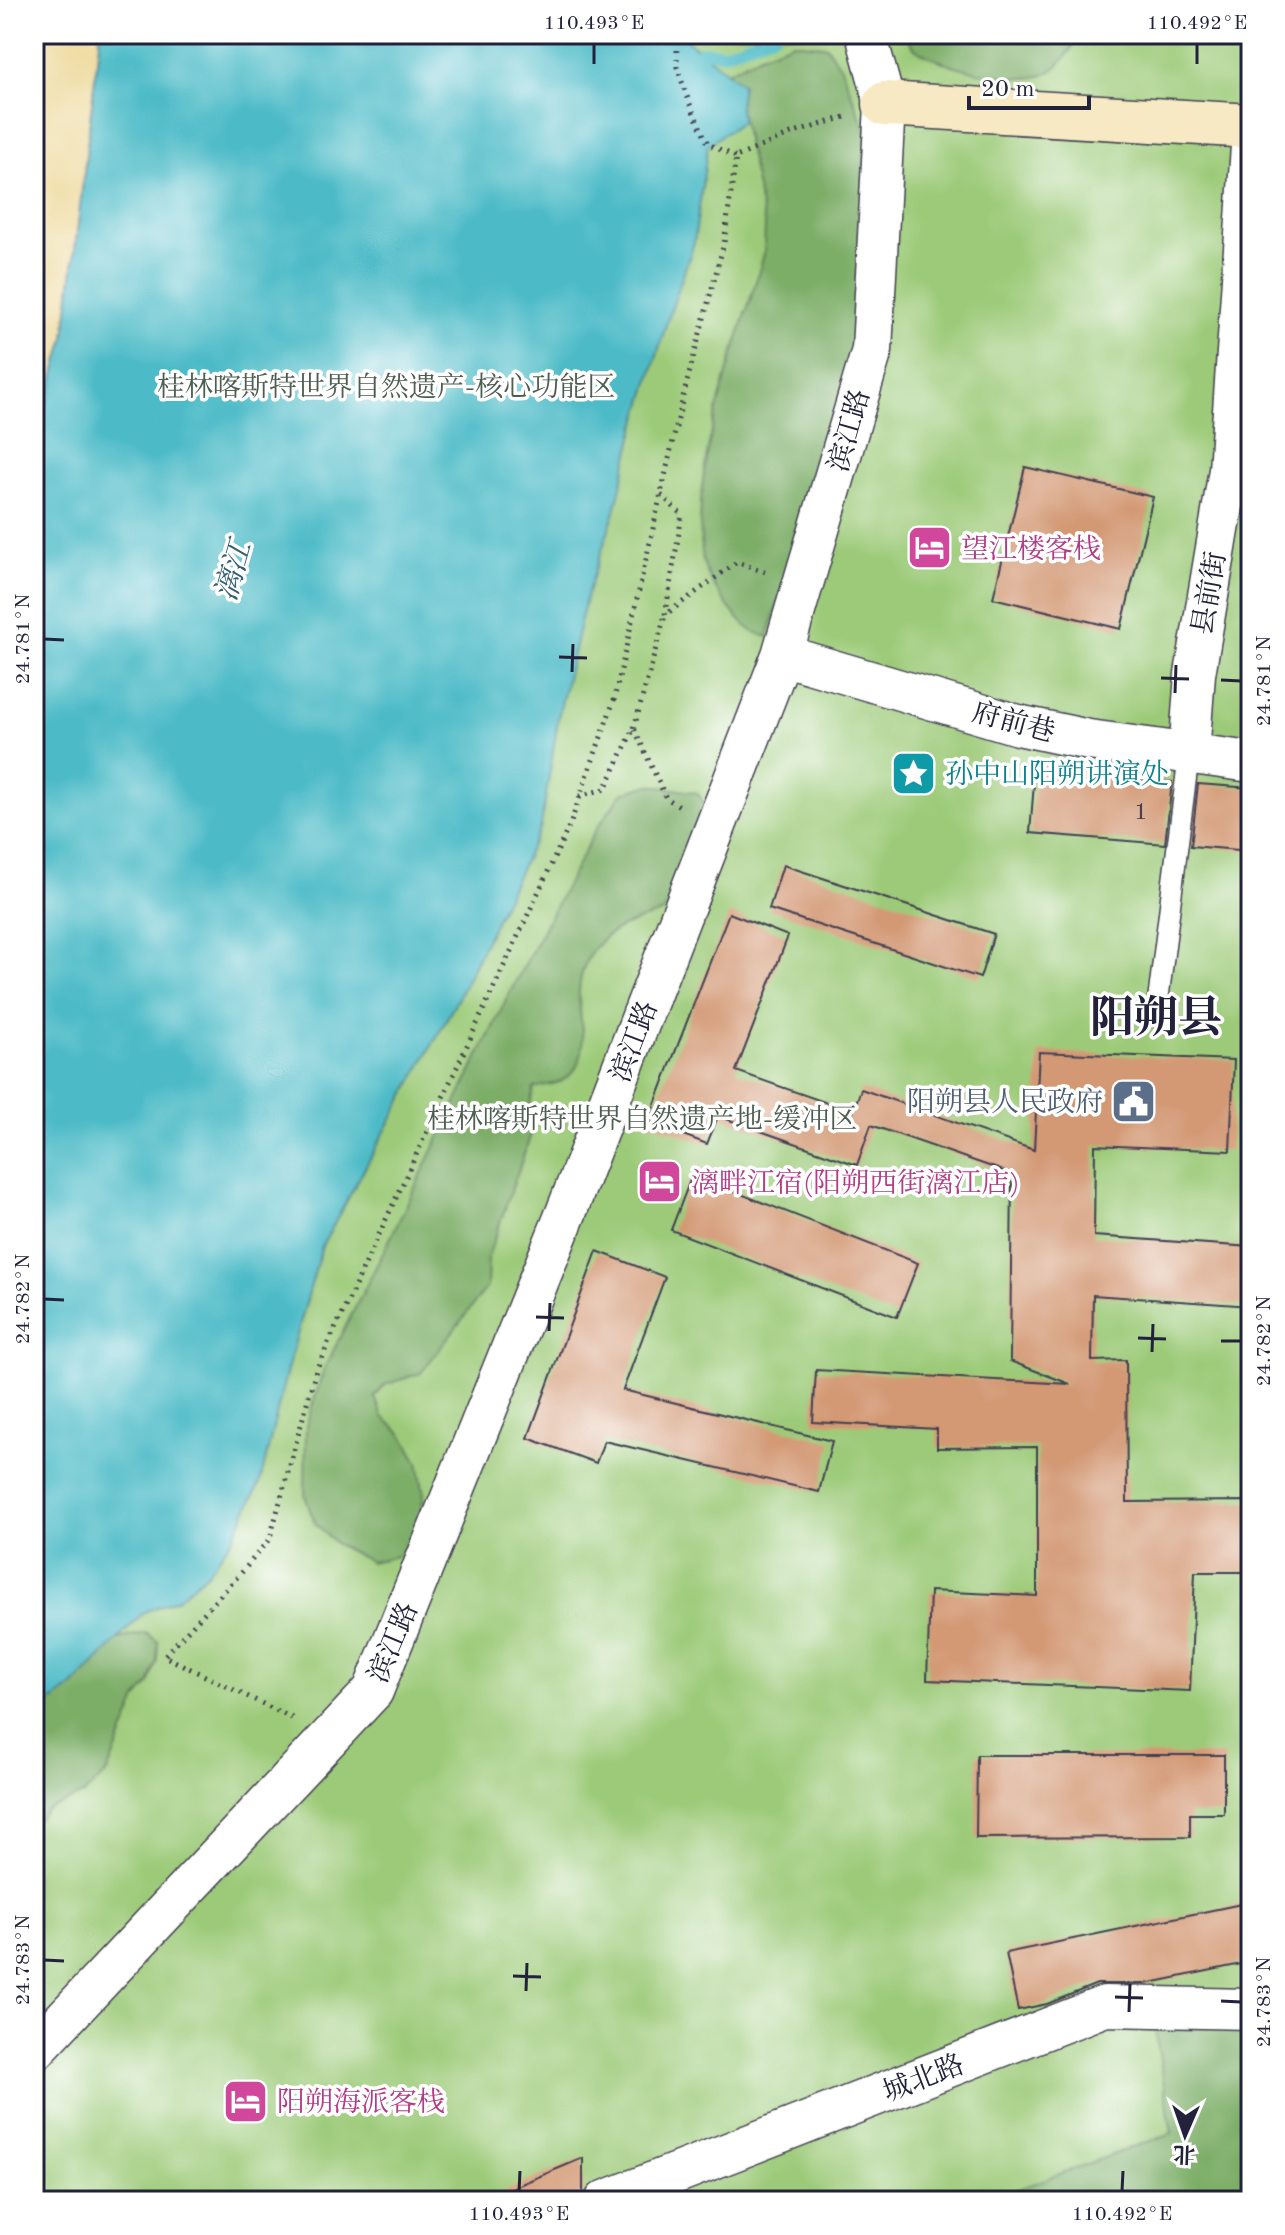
<svg xmlns="http://www.w3.org/2000/svg" width="1285" height="2235" viewBox="0 0 1285 2235" font-family="'Old Standard TT','Noto Serif SC',serif">
  <rect width="100%" height="100%" fill="#fff"/>
  <filter id="ink" filterUnits="userSpaceOnUse"><feTurbulence type="fractalNoise" baseFrequency=".0125" numOctaves="2"/><feDisplacementMap in="SourceGraphic" scale="16" xChannelSelector="R" yChannelSelector="G"/><feConvolveMatrix kernelMatrix="1 2 1 2 8 2 1 2 1" color-interpolation-filters="sRGB"/></filter>
  <filter id="wash" filterUnits="userSpaceOnUse"><feTurbulence type="fractalNoise" baseFrequency=".006" numOctaves="4" result="noise"/><feDisplacementMap in="SourceGraphic" scale="32" xChannelSelector="R" yChannelSelector="G"/><feGaussianBlur stdDeviation="1.8" result="paint"/><feColorMatrix in="noise" values="0 0 0 0 0 0 0 0 0 0 0 0 0 0 0 0 0 1.4 0 .05"/><feComposite in="paint" operator="in"/></filter>
  <g filter="url(#wash)">
    <rect width="100%" height="100%" fill="#f4e5cc"/>
    <path fill="#9cca78" stroke="#5f765a" stroke-width="2" d="M34 34H1251V2201H34Z"/>
    <path fill="#7dae68" stroke="#506852" stroke-width="2" d="M905 34H1079C1071 50 1061 69 1043 75 1014 85 941 66 916 49 911 46 908 39 905 34Z
      M793 42 826 46 841 67 866 132 856 348 768 637C763 635 756 633 751 630 735 619 706 579 703 560 688 462 738 347 764 254L765 226 739 105 742 84 727 72 760 55Z
      M650 785 697 793 706 806 664 912C644 919 616 926 601 941 587 954 580 972 579 992 578 1022 596 1065 559 1082 551 1085 542 1086 534 1088L529 1110 531 1134 488 1257 487 1287 421 1373 385 1385 375 1397 382 1416 402 1434 418 1462 424 1494 417 1539 397 1556 370 1562 336 1544 314 1522 305 1495 306 1426 324 1369 388 1243 505 1002 595 831 622 793Z
      M146 1633 158 1642 157 1661 149 1684 137 1699 107 1773 83 1795 47 1809 34 1823V1714L72 1687 118 1639Z
      M1211 2026 1251 2029V2201H985L1172 2133 1155 2030Z"/>
    <path fill="#eeda9e" stroke="#887e6c" stroke-width="2" d="M34 34H100L65 337 34 451Z"/>
    <path fill="#4ebbc7" stroke="#386e81" stroke-width="2" d="M100 34H679L742 84 739 105 742 121 708 145 694 242 666 325 635 429 615 511 586 598 559 713 541 826 457 1000 322 1246 286 1374 260 1483 235 1534 208 1572 177 1599 144 1612 72 1687 34 1714V451L65 337Z"/>
    <g fill="none" stroke-linecap="round" stroke-linejoin="round">
      <path stroke="#4ebbc7" stroke-width="12" d="M701 51 724 53 775 34"/>
    </g>
    <g id="blocks">
      <path fill="#d39975" d="M1025 467 1153 497 1121 629 993 598Z
        M1035 771 1172 782 1165 844 1030 833Z
        M1198 784 1251 788V851L1191 846Z
        M783 865 994 934 980 978 769 909Z
        M729 913 788 936 736 1071 853 1112 861 1089 1034 1150 1039 1052 1234 1060 1230 1151 1095 1145 1094 1236 1251 1247V1306L1093 1295 1092 1361 1126 1360 1127 1502 1251 1501V1572H1195L1190 1691 927 1680 930 1591 1037 1596V1447L937 1448V1429L813 1422 816 1370 1070 1384 1010 1361 1012 1174 871 1125 857 1165 718 1116 707 1144 648 1122Z
        M692 1175 918 1263 897 1317 671 1230Z
        M597 1251 665 1277 623 1390 832 1441 819 1492 604 1441 596 1463 528 1438Z
        M977 1755H1224V1814H1190V1837L976 1838Z
        M1251 1902V1962L1145 1984H1097L1047 2004 1018 2010 1006 1953Z
        M583 2158V2194L569 2201H481Z"/>
    </g>
  </g>
  <g filter="url(#ink)">
    <use href="#blocks" fill-opacity="0" stroke="#423f51" stroke-width="2"/>
    <g fill="none" stroke-linecap="round" stroke-linejoin="round">
      <defs>
        <path id="lane" d="M1156 1017 1189 754"/>
        <path id="street" d="M782 655 1018 725 1089 740 1251 762
          M1189 754 1195 674 1229 470 1251 146
          M34 2051 373 1691 566 1213 782 655 872 350 885 104 866 34
          M605 2201 1105 2006 1251 2009"/>
        <path id="secondary" d="M885 104 1251 126"/>
      </defs>
      <use href="#lane" stroke="#423f51" stroke-width="23"/>
      <use href="#street" stroke="#423f51" stroke-width="43"/>
      <use href="#secondary" stroke="#423f51" stroke-width="47"/>
      <path stroke="#423f51" stroke-width="5" stroke-dasharray="2 6" stroke-linecap="butt" d="M677 34V67L689 102 708 144 736 157
        M661 495 682 515 665 615 737 562 765 572
        M634 728 665 615
        M579 796 605 789 634 728 666 798 683 808
        M292 1718 164 1656 243 1571 270 1538 316 1370 571 822 614 700 683 397 724 243 736 157 791 134 845 117"/>
      <use href="#lane" stroke="#fff" stroke-width="20"/>
      <use href="#street" stroke="#fff" stroke-width="40"/>
      <use href="#secondary" stroke="#f7e9c3" stroke-width="44"/>
    </g>
  </g>
  <path fill="none" stroke="#22223b" stroke-width="3" d="M594 64V44M1197 64V44M44 639 64 640M559 657 587 658M572 672 573 644M1161 678 1189 679M1221 680 1241 681M1175 693 1176 665M44 1299 64 1300M536 1317 564 1318M549 1331 550 1303M1138 1338 1166 1339M1221 1341H1241M1152 1352 1153 1324M44 1960 64 1961M513 1976 541 1977M526 1991 527 1963M1115 1997 1143 1998M1221 2001 1241 2002M1129 2012 1130 1984M519 2191 520 2171M1122 2191 1123 2171"/>
  <defs>
    <symbol id="hotel-square" viewBox="-11 -11 22 22"><rect x="-9" y="-9" width="18" height="18" rx="4" fill="#d1479c" stroke="#fff"/><path d="M-6-4.5h1.5V1H6V5H4.5V3h-9V5H-6ZM-4 0a1.8 1.8 0 1 1 3.6 0ZM.5 0V-2.5h3Q6-2.5 6 0Z" fill="#fff"/></symbol>
    <symbol id="sight-square" viewBox="-11 -11 22 22"><rect x="-9" y="-9" width="18" height="18" rx="4" fill="#0f9aa8" stroke="#fff"/><path d="M0-6L1.8-2.2L6-1.7L2.9 1.2L3.7 5.4L0 3.3L-3.7 5.4L-2.9 1.2L-6-1.7L-1.8-2.2Z" fill="#fff"/></symbol>
    <symbol id="civic-square" viewBox="-11 -11 22 22"><rect x="-9" y="-9" width="18" height="18" rx="4" fill="#5c6f8a" stroke="#fff"/><path d="M-.6-6.5H3V-4.5H.6V-3L4-1V1h2V6H-6V1h2V-1L-.6-3ZM-1.2 2.5V6h2.4V2.5Z" fill="#fff"/></symbol>
  </defs>
  <g fill-rule="evenodd">
    <use href="#hotel-square" x="904" y="522" width="51" height="51"/>
    <use href="#sight-square" x="888" y="748" width="51" height="51"/>
    <use href="#civic-square" x="1108" y="1076" width="51" height="51"/>
    <use href="#hotel-square" x="634" y="1156" width="51" height="51"/>
    <use href="#hotel-square" x="220" y="2076" width="51" height="51"/>
  </g>
  <g text-anchor="middle" stroke-width="7" stroke-linejoin="round" paint-order="stroke">
    <g font-size="24" fill="#4e404a">
      <text x="1141" y="819">1</text>
    </g>
    <g font-size="28" fill="#4d5d50" stroke="#fff">
      <text x="386" y="396">桂林喀斯特世界自然遗产-核心功能区</text>
      <text x="642" y="1128">桂林喀斯特世界自然遗产地-缓冲区</text>
    </g>
    <g font-size="28" fill="#22223b" stroke="#fff">
      <text transform="translate(848 430) rotate(-74)" y="10">滨江路</text>
      <text transform="translate(1208 593) rotate(-80)" y="10">县前街</text>
      <text transform="translate(1014 721) rotate(15)" y="10">府前巷</text>
      <text transform="translate(633 1041) rotate(-69)" y="10">滨江路</text>
      <text transform="translate(392 1642) rotate(-67)" y="10">滨江路</text>
      <text transform="translate(923 2077) rotate(-21)" y="10">城北路</text>
    </g>
    <g font-size="28" fill="#b23c85" stroke="#fff" text-anchor="start">
      <text x="961" y="558">望江楼客栈</text>
      <text x="691" y="1192">漓畔江宿(阳朔西街漓江店)</text>
      <text x="277" y="2111">阳朔海派客栈</text>
    </g>
    <g font-size="28" fill="#0d838f" stroke="#fff" text-anchor="start">
      <text x="945" y="783">孙中山阳朔讲演处</text>
    </g>
    <g font-size="28" fill="#4e5e75" stroke="#fff" text-anchor="end">
      <text x="1103" y="1111">阳朔县人民政府</text>
    </g>
    <g font-size="30" font-style="italic" fill="#345f73" stroke="#fff">
      <text transform="translate(233 571) rotate(-74)" y="10">漓江</text>
    </g>
    <g font-size="44" font-weight="bold" fill="#22223b" stroke="#fff">
      <text x="1156" y="1032">阳朔县</text>
    </g>
  </g>
  <rect width="1285" height="2235" fill="none" stroke="#fff" stroke-width="88"/>
  <g transform="translate(1185 2135) rotate(182)" stroke="#ffffff" stroke-width="6" paint-order="stroke">
  <path d="M0-6L14 30L0 20L-14 30Z" fill="#22223b"/>
  <text y="-12" font-size="22" font-weight="bold" text-anchor="middle" fill="#22223b">北</text>
  </g>
  <path d="M969 96v12h120v-12" fill="none" stroke="#22223b" stroke-width="4"/>
  <text x="981" y="96" font-size="24" fill="#22223b" stroke="#ffffff" stroke-width="6" paint-order="stroke">20 m</text>
  <rect x="44" y="44" width="1197" height="2147" fill="none" stroke="#22223b" stroke-width="3"/>
  <g font-size="20" text-anchor="middle" fill="#22223b">
    <text x="594" y="29">110.493°E</text>
    <text x="1197" y="29">110.492°E</text>
    <text transform="translate(22 639) rotate(-90)" y="7">24.781°N</text>
    <text transform="translate(1263 681) rotate(-90)" y="7">24.781°N</text>
    <text transform="translate(22 1299) rotate(-90)" y="7">24.782°N</text>
    <text transform="translate(1263 1341) rotate(-90)" y="7">24.782°N</text>
    <text transform="translate(22 1960) rotate(-90)" y="7">24.783°N</text>
    <text transform="translate(1263 2002) rotate(-90)" y="7">24.783°N</text>
    <text x="519" y="2220">110.493°E</text>
    <text x="1122" y="2220">110.492°E</text>
  </g>
</svg>
